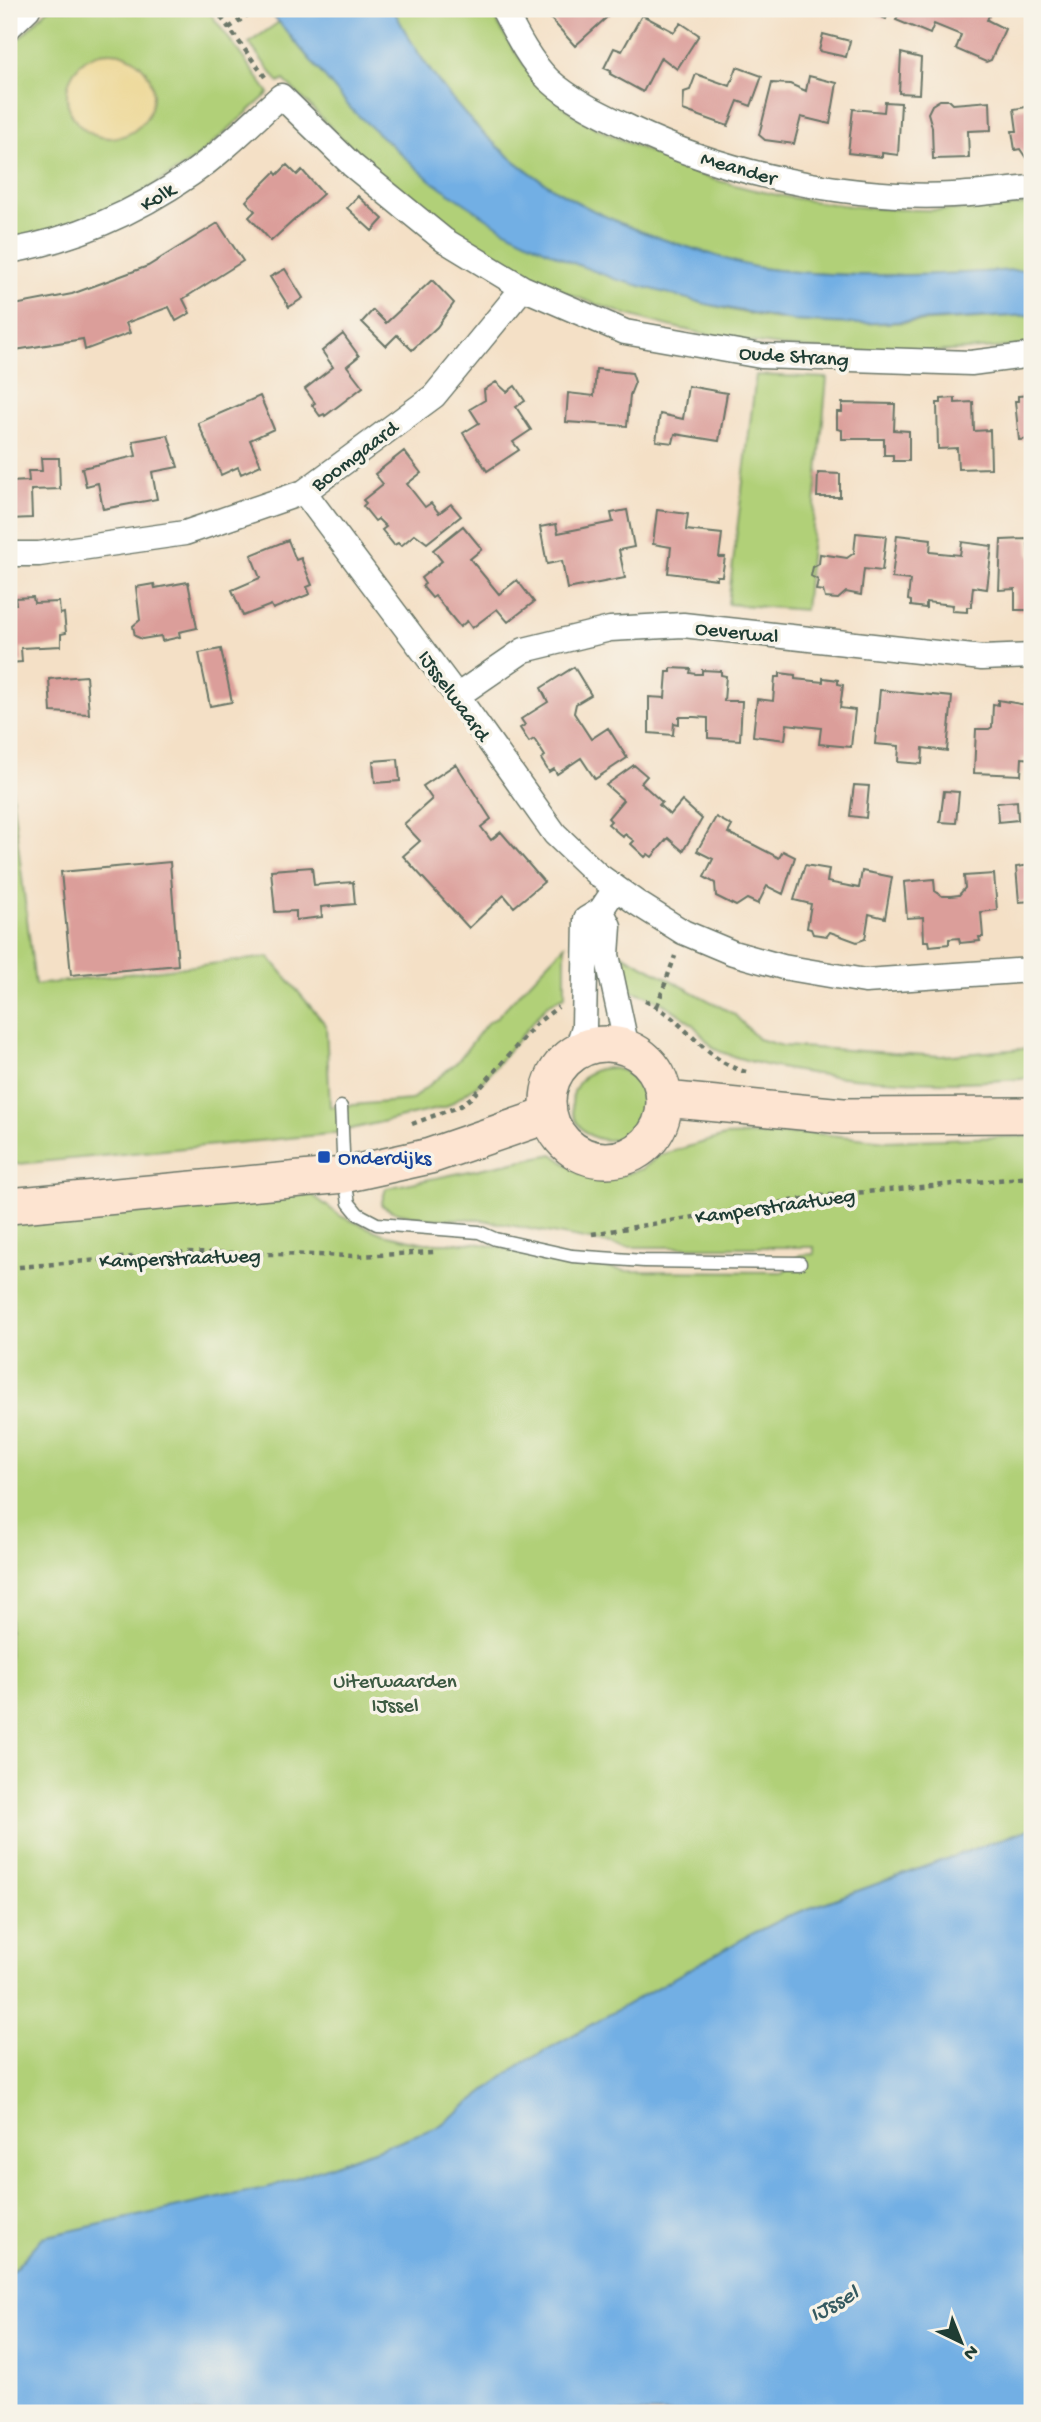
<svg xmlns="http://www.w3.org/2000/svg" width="1041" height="2422" viewBox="0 0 1041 2422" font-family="'Gochi Hand',sans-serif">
  <rect width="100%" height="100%" fill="#f7f3e8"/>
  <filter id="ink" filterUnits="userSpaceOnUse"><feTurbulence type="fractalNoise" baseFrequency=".0143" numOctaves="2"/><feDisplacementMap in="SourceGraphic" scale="14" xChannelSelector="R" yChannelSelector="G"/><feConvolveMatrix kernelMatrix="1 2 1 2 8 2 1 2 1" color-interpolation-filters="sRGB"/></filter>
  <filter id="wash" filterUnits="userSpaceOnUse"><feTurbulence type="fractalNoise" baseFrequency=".00686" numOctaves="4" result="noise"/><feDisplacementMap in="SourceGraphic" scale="28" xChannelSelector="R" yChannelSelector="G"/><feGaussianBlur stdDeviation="1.57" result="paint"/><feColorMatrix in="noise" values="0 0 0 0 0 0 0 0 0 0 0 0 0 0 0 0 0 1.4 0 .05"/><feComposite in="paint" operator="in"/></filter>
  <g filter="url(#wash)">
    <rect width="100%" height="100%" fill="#f4e0c6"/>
    <path fill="#b1d078" stroke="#688656" stroke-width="2" d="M48 9H207L269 93 194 160 112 211 9 241V49Z
      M393 9H490C509 46 531 79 563 106 585 125 616 137 642 149 666 159 691 173 716 180 820 210 925 217 1032 204V269C943 275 850 280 761 268 739 265 716 255 694 249 556 210 459 137 393 9Z
      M279 22C389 163 497 246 670 294 710 305 753 317 794 321 873 328 954 319 1032 315V346C997 347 962 351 927 352 757 357 580 322 439 225 382 185 334 129 284 80L279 83 249 43Z
      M756 375 827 378 805 610 728 604Z
      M9 769 35 985 269 957 326 1025 330 1107 411 1100 457 1062 487 1023 496 1018 565 945V996L548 1004 483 1081 446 1107 330 1134 9 1165Z
      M618 952 734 1014 758 1039 783 1046 941 1056 1032 1048V1078C944 1086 804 1083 721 1052 709 1048 701 1031 691 1023 675 1010 646 990 625 991Z
      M572 1104a36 36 0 1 1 72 0a36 36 0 1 1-72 0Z
      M811 1133 886 1141 1032 1136V1828L788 1916 750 1935 518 2066 438 2127 9 2283V1222L311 1194 340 1216 383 1234 425 1243H476L625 1271 783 1272 800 1255 814 1254V1247H627L477 1219H428L392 1211 381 1205 386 1188 553 1154 579 1173 611 1178 642 1169 660 1155 725 1136Z"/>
    <path fill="#eeda9e" stroke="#868c69" stroke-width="2" d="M67 95a43 43 0 1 1 86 0a43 43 0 1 1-86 0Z"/>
    <path fill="#72afe4" stroke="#48768c" stroke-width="2" d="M275 9H393C459 137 556 210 694 249 716 255 739 265 761 268 850 280 943 275 1032 269V315L855 324 793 321 706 304 615 279 568 261 503 229 430 180 352 110 272 14Z
      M1032 1828V2413H9V2275L43 2237 273 2186 438 2127 518 2066 750 1935 788 1916Z"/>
    <g id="blocks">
      <path fill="#db9e9a" d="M542 9H616L575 46Z
        M862 9H890L886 19Z
        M901 9H992L987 20 1005 29 991 60 986 62 956 49 961 35 934 24 930 34 896 20Z
        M642 15 674 32 681 23 699 35 677 69 661 57 643 92 610 74 611 71 604 68 614 48 622 51Z
        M823 34 850 41 846 57 819 51Z
        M901 53 921 58 919 94 899 93Z
        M737 67 762 76 751 106 738 101 728 126 683 110 684 92 690 90 696 74 730 86Z
        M809 76 837 83 830 124 801 117 794 144 765 140 759 135 772 83 790 84 806 91Z
        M940 100H949L953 104 990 101 991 130 968 131 969 158 933 159 932 127 928 113 932 105Z
        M885 102 901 103 898 155 882 153V157L848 153 853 109 884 112Z
        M1032 106V157L1026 158 1020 149 1015 150 1012 131H1017L1014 109Z
        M287 165 297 175 302 170 323 194 271 241 249 217 255 211 246 201 275 172 277 175Z
        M358 196 383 219 372 231 347 208Z
        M218 223 243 261 183 299 190 313 176 321 169 307 126 323 130 333 85 350 83 339 9 351V306L72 294 148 266Z
        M285 269 303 298 289 307 270 277Z
        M432 280 454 303 437 327 412 350 397 335 386 346 362 322 373 310 386 323Z
        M343 334 359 356 347 366 363 387 325 416 324 414 320 416 312 405 315 403 305 389 333 367 322 351Z
        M596 369 632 373 635 382 630 395 627 426 566 422 568 393 594 396Z
        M496 382 507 392 515 386 525 401 516 407 531 430 513 442 519 450 487 471 463 433 479 423 470 409 485 400 484 390Z
        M688 386 727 393 719 441 675 434 673 443 656 441 660 414 683 419Z
        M1031 395 1032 439 1019 440 1015 401H1018V396Z
        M260 396 274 429 250 440 261 465 241 474 238 467 221 475 198 423Z
        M955 398V403L973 402 974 431 990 430 991 468 958 469 957 448 938 449 937 403H941V399Z
        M842 403 895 404 894 430 909 431V461H893V455H884V439H842V430L837 429V412H842Z
        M168 435 178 467 152 472 157 499 103 509 98 483 86 486 82 468 136 456 133 441Z
        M404 451 421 473 407 484 425 507 431 503 439 513 451 504 461 516 427 543 415 534 401 546 398 543 394 545 382 530 386 527 378 519 375 521 363 506 366 503 363 500 383 484 375 474Z
        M41 458H59L60 489 31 490 32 518 9 519V482L29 481 28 471H42Z
        M818 473 840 474V497H817Z
        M627 510 634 547 619 550 625 578 567 589 562 561 547 564 540 527 556 524 558 533 613 522 611 513Z
        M657 510 688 514 686 530 722 534 719 557H725L722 576H717V579L668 573 671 547 653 544Z
        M463 526 482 549 470 559 499 594 517 580 534 602 508 622 497 609 472 628 467 621 460 627 435 596 432 598 422 586 425 584 421 578 442 561 433 550Z
        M856 533 886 536 882 571 864 569 861 595 846 592 838 599 825 598 823 591 816 590 818 580 811 576 813 567 819 564 820 554 847 558 854 553Z
        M897 535 931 539 930 552 960 555 962 542 992 546 987 589 973 587 971 607H967V612L952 611 953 605 926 602V608L911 606V601L908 600 910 580 892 578Z
        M1028 539 1029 554 1032 557V610H1015V589L999 590 1001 540Z
        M288 540 296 560 301 558 312 585 307 587 310 594 273 609 271 605 243 616 232 590 260 578 251 555Z
        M188 582 197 628 179 632 180 637 162 641 161 636 142 639 135 636 133 626 140 620 136 587 154 584 155 588Z
        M33 597 34 603 59 602 60 614 64 613 66 633 61 634V646L21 648 22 662 9 663V604H16L15 598Z
        M221 649 232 702 210 706 199 653Z
        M574 667 591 695 576 704 574 713 591 739 608 728 627 758 595 779 581 758 557 774 554 769 549 772 541 759 545 756 534 739 529 742 520 728 525 725 521 719 548 702 541 688Z
        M671 668 691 669 690 673 696 674H702V670L721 671V675L726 676 724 701H742L740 740 708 738V718L694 717H679V724L674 723 673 735 649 733V697L665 698 667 672H671Z
        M780 673 795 675V679L823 682V678L838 680V684L843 685 840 708 855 710 851 747 819 744 821 728 787 724 785 740 753 736 757 699 773 701 775 677H780Z
        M86 676 89 714 51 712 49 679Z
        M880 690 952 697 947 751 923 748 922 764 898 762 899 746 875 744Z
        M998 700 1032 706V759L1022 758 1021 775 974 773 976 729H989L992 727 993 704 998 705Z
        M398 759 400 781 375 783 373 761Z
        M456 764 491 819 481 827 491 840 501 832 544 882 514 907 504 895 469 928 403 856 420 841 404 824 432 799 423 786Z
        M634 765 647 776 641 783 662 802 659 805 670 815 682 801 702 819 683 851 668 838 652 857 648 854 645 857 631 844 634 841 625 834 623 837 608 824 611 821 608 818 623 800 606 785Z
        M854 785 869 786 866 818 850 816Z
        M944 791 959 792 956 823 940 822Z
        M1017 801 1018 820 998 822 997 803Z
        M716 817 732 826 728 833 754 845 779 858 783 851 795 857 783 894 767 886 758 904 747 899 736 906 716 896 715 883 704 877 713 859 697 851Z
        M170 862 178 965 71 975 61 872Z
        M805 865 829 869 827 882 859 888 862 871 892 877 885 918 869 914 865 939 857 942 830 932 827 936 813 934 811 929 807 928 811 904 794 900Z
        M1032 865V901L1019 902 1016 867Z
        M312 867 314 885 353 882 355 904 321 907 322 917 296 920V911L275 912 271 870Z
        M994 874 997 910 981 912 983 937H979L980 941 960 943 959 938 949 939V944L930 946 929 941H924L923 917 907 918 904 882 934 879 935 891 942 896H951L959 895 965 888 964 876Z"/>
    </g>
  </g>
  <g filter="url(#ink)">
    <use href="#blocks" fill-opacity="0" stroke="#6a7667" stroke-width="2"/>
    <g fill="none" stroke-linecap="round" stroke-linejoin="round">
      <defs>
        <path id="service" d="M341 1107 344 1175 349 1203 358 1214 377 1224 479 1232 495 1239 572 1256 644 1261 800 1263"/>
        <path id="minor" d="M503 9C515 32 530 62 549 80 572 101 605 116 632 129 726 174 848 200 953 195 979 194 1006 190 1032 188
          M9 27 28 9
          M9 251C76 239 135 213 191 174 223 152 252 122 281 96L352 165 444 240 523 288 625 332 761 356 971 363 1032 355
          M304 492 457 696 555 834 598 875 637 903 683 932 733 953 783 967 865 981 1032 970
          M9 554H39L185 533 304 492 434 396 523 288
          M457 696 524 650 610 629 683 625 982 658 1032 656
          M601 910 609 926 607 955 627 1048
          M576 1052 584 1027 586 919 601 910 615 889"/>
        <path id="secondary" d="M548 1102a58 58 0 1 1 116 0a58 58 0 1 1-116 0Z
          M665 1099 843 1116 1032 1115
          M9 1206 344 1175 430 1156 549 1115"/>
      </defs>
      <use href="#service" stroke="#6a7667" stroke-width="15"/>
      <use href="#minor" stroke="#6a7667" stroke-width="27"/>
      <use href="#secondary" stroke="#6a7667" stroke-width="38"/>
      <path stroke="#6a7667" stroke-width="4.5" stroke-dasharray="5 5" stroke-linecap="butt" d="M215 9 265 77
        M229 28 256 9
        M645 1001C684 1017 703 1061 746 1072
        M657 1006 675 956
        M412 1124 460 1106 472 1097 537 1023 558 1007
        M592 1234 821 1196 1032 1177
        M9 1268 188 1252 358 1256 434 1252"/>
      <use href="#service" stroke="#fff" stroke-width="12"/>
      <use href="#minor" stroke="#fff" stroke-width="24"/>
      <use href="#secondary" stroke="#fde4d1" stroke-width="35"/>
    </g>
  </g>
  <rect fill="#1a4fb4" stroke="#f7f3e8" stroke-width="2.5" x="317" y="1150" width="14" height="14" rx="3.5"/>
  <g text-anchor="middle" stroke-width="7" stroke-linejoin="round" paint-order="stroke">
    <g font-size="21" fill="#1f3d34" stroke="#f7f3e8">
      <text transform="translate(739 167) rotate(16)" y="7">Meander</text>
      <text transform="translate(157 196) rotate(-32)" y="7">Kolk</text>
      <text transform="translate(794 355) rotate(4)" y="7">Oude Strang</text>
      <text transform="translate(354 455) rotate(-37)" y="7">Boomgaard</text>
      <text transform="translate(737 631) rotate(6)" y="7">Oeverwal</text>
      <text transform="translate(455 695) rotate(54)" y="7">IJsselwaard</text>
      <text transform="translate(775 1205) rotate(-8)" y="7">Kamperstraatweg</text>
      <text transform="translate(180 1257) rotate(-2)" y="7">Kamperstraatweg</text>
    </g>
    <g font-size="21" fill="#164399" stroke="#f7f3e8" text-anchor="start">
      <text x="338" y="1164">Onderdijks</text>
    </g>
    <g font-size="21" fill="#3c5a42" stroke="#f7f3e8">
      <text x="395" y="1687">Uiterwaarden<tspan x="395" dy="24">IJssel</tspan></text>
    </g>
    <g font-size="23" font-style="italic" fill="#345a60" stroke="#f7f3e8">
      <text transform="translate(833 2302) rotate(-29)" y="8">IJssel</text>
    </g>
  </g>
  <rect width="1041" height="2422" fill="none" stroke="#f7f3e8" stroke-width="35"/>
  <g transform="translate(961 2342) rotate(137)" stroke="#f7f3e8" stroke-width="5" paint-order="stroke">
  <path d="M0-5L12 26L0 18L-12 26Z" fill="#1f3d34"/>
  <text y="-10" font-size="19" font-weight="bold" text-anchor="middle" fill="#1f3d34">N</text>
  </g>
</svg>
